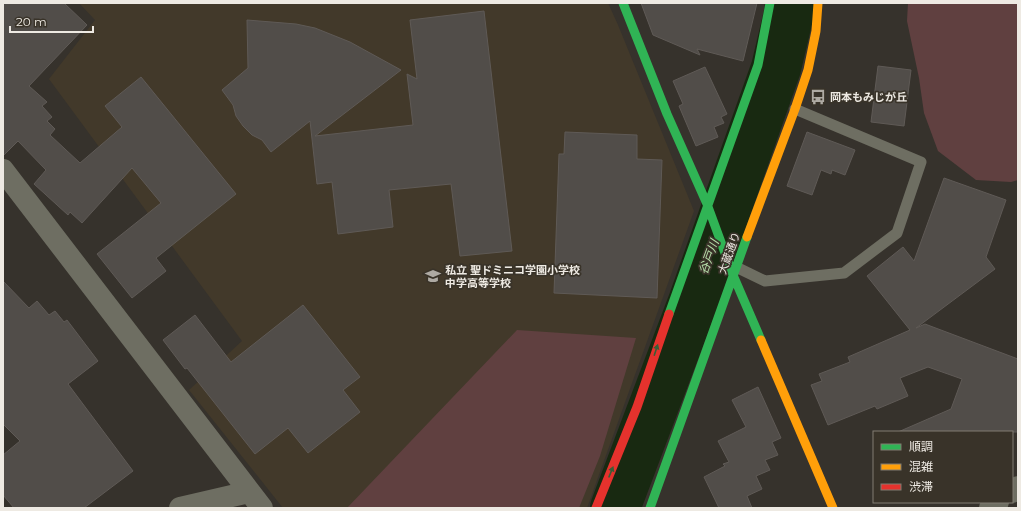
<svg xmlns="http://www.w3.org/2000/svg" width="1021" height="511" viewBox="0 0 1021 511" font-family="Montserrat,'Noto Sans JP',sans-serif">
  <rect width="100%" height="100%" fill="#36322c"/>
  <path fill="#42392a" d="M79 3H608L618 25 694 211 587 508H283L189 390 242 341 49 79 95 20Z"/>
  <path fill="#604040" d="M908 3H1018V180L1011 182 976 180 938 151 924 113 919 78 907 21Z
    M517 330 636 338 600 456 579 508H347Z"/>
  <g fill="none" stroke-linecap="round" stroke-linejoin="round">
    <path stroke="#182911" stroke-width="50" d="M615 508 693 302 776 68 789 13 790 3"/>
  </g>
  <path fill="#514d49" stroke="#5f5a56" d="M3 3H64L87 25 29 86 47 102 42 106 52 117 47 121 55 129 50 135 80 163 122 127 105 106 141 77 236 194 156 258 166 271 132 298 97 254 161 203 132 168 82 223 70 212 68 215 34 184 46 170 18 141 3 156Z
    M641 3H757L743 61 697 49 700 55 653 35Z
    M484 11 512 251 460 256 451 184 389 190 393 227 338 234 332 182 317 184 310 121 271 152 262 140 252 135 243 126 236 116 233 105 222 90 248 68 247 20 296 24 315 28 350 42 401 70 315 136 413 125 407 74 417 79 410 20Z
    M878 66 911 70 904 126 871 122Z
    M705 67 727 114 721 117 724 123 714 127 718 137 696 146 679 106 683 104 673 81Z
    M565 132 637 135V159L662 160 657 298 554 293 559 154H564Z
    M807 132 855 150 845 175 832 170 831 174 821 170 812 195 787 186Z
    M944 178 1006 200 986 257 995 269 916 328 925 324 1018 359V432H898L951 409 962 379 928 367 900 378 908 396 877 409 875 406 828 425 811 385 822 381 819 374 850 362 848 357 910 330 867 276 903 247 914 261Z
    M3 281 29 308 37 301 49 315 55 311 64 322 67 320 98 361 68 384 133 471 84 508H14L3 495V455L20 441 3 424Z
    M303 305 360 377 343 390 360 412 308 453 288 428 255 454 187 368 185 369 163 340 195 315 231 362Z
    M758 387 781 438 772 442 778 455 765 460 770 470 756 476 762 489 747 496 752 508H719L704 477 725 466 723 464 729 462 718 441 746 427 732 400Z"/>
  <g fill="none" stroke-linecap="round" stroke-linejoin="round">
    <path stroke="#6e6e62" stroke-width="11" d="M736 267 765 281 844 273 897 233 921 162 795 109"/>
    <path stroke="#6e6e62" stroke-width="22" d="M3 170 262 508
      M1012 492 1018 487
      M180 508 249 492
      M990 508 998 502"/>
    <path stroke="#30b455" stroke-width="9" d="M623 3 667 114 707 204 733 275 761 340
      M669 314 758 65 770 3
      M650 508 747 237"/>
    <path stroke="#ff9f0a" stroke-width="9" d="M747 237 795 109 808 70 816 31 818 3
      M761 340 833 508"/>
    <path stroke="#e5322d" stroke-width="9" d="M596 508 637 407 669 314"/>
  </g>
  <defs><path id="oneway-solid" d="M-6-.8H1V-3.2L6.5 0L1 3.2V.8H-6Z"/></defs>
  <g fill="#366038">
    <use href="#oneway-solid" transform="translate(656 350) rotate(-72)"/>
    <use href="#oneway-solid" transform="translate(611 472) rotate(-68)"/>
  </g>
  <defs>
    <symbol id="bus-bare" viewBox="-9 -9 18 18"><path d="M-5-6H5V4H4V6H2V4H-2V6H-4V4H-5ZM-3.5-4V0h7V-4ZM-3.5 1.2v1.5H-2V1.2ZM2 1.2v1.5H3.5V1.2Z" fill="#aeaaa3" stroke="#393329" stroke-width="2.5" paint-order="stroke"/></symbol>
    <symbol id="school-bare" viewBox="-9 -9 18 18"><path d="M0-5L7-2L0 1L-7-2ZM-4 1L0 2.5L4 1V4Q0 6-4 4Z" fill="#aeaaa3" stroke="#393329" stroke-width="2.5" paint-order="stroke"/></symbol>
  </defs>
  <g fill-rule="evenodd">
    <use href="#bus-bare" x="807" y="86" width="22" height="22"/>
    <use href="#school-bare" x="422" y="265" width="22" height="22"/>
  </g>
  <g text-anchor="middle" stroke-width="3.5" stroke-linejoin="round" paint-order="stroke">
    <g font-size="11" font-weight="bold" fill="#eeeae3" stroke="#393329" text-anchor="start">
      <text x="830" y="101">岡本もみじが丘</text>
      <text x="445" y="274">私立 聖ドミニコ学園小学校<tspan x="445" dy="13">中学高等学校</tspan></text>
    </g>
    <g font-size="11" fill="#eeeae3" stroke="#393329">
      <text transform="translate(729 253) rotate(-70)" y="4">大蔵通り</text>
    </g>
    <g font-size="12" font-style="italic" fill="#b9e1ac" stroke="#393329">
      <text transform="translate(709 257) rotate(-70)" y="4">谷戸川</text>
    </g>
  </g>
  <rect width="1021" height="511" fill="none" stroke="#eeeae3" stroke-width="8"/>
  <rect x="873" y="431" width="140" height="72" fill="#393329" stroke="#817c73"/>
  <rect x="881" y="444" width="20" height="6" fill="#30b455" stroke="#817c73"/>
  <text x="909" y="451" font-size="12" fill="#eeeae3">順調</text>
  <rect x="881" y="464" width="20" height="6" fill="#ff9f0a" stroke="#817c73"/>
  <text x="909" y="471" font-size="12" fill="#eeeae3">混雑</text>
  <rect x="881" y="484" width="20" height="6" fill="#e5322d" stroke="#817c73"/>
  <text x="909" y="491" font-size="12" fill="#eeeae3">渋滞</text>
  <path d="M10 26v6h83v-6" fill="none" stroke="#eeeae3" stroke-width="2"/>
  <text x="16" y="26" font-size="12" fill="#eeeae3" stroke="#393329" stroke-width="3" paint-order="stroke">20 m</text>
</svg>
